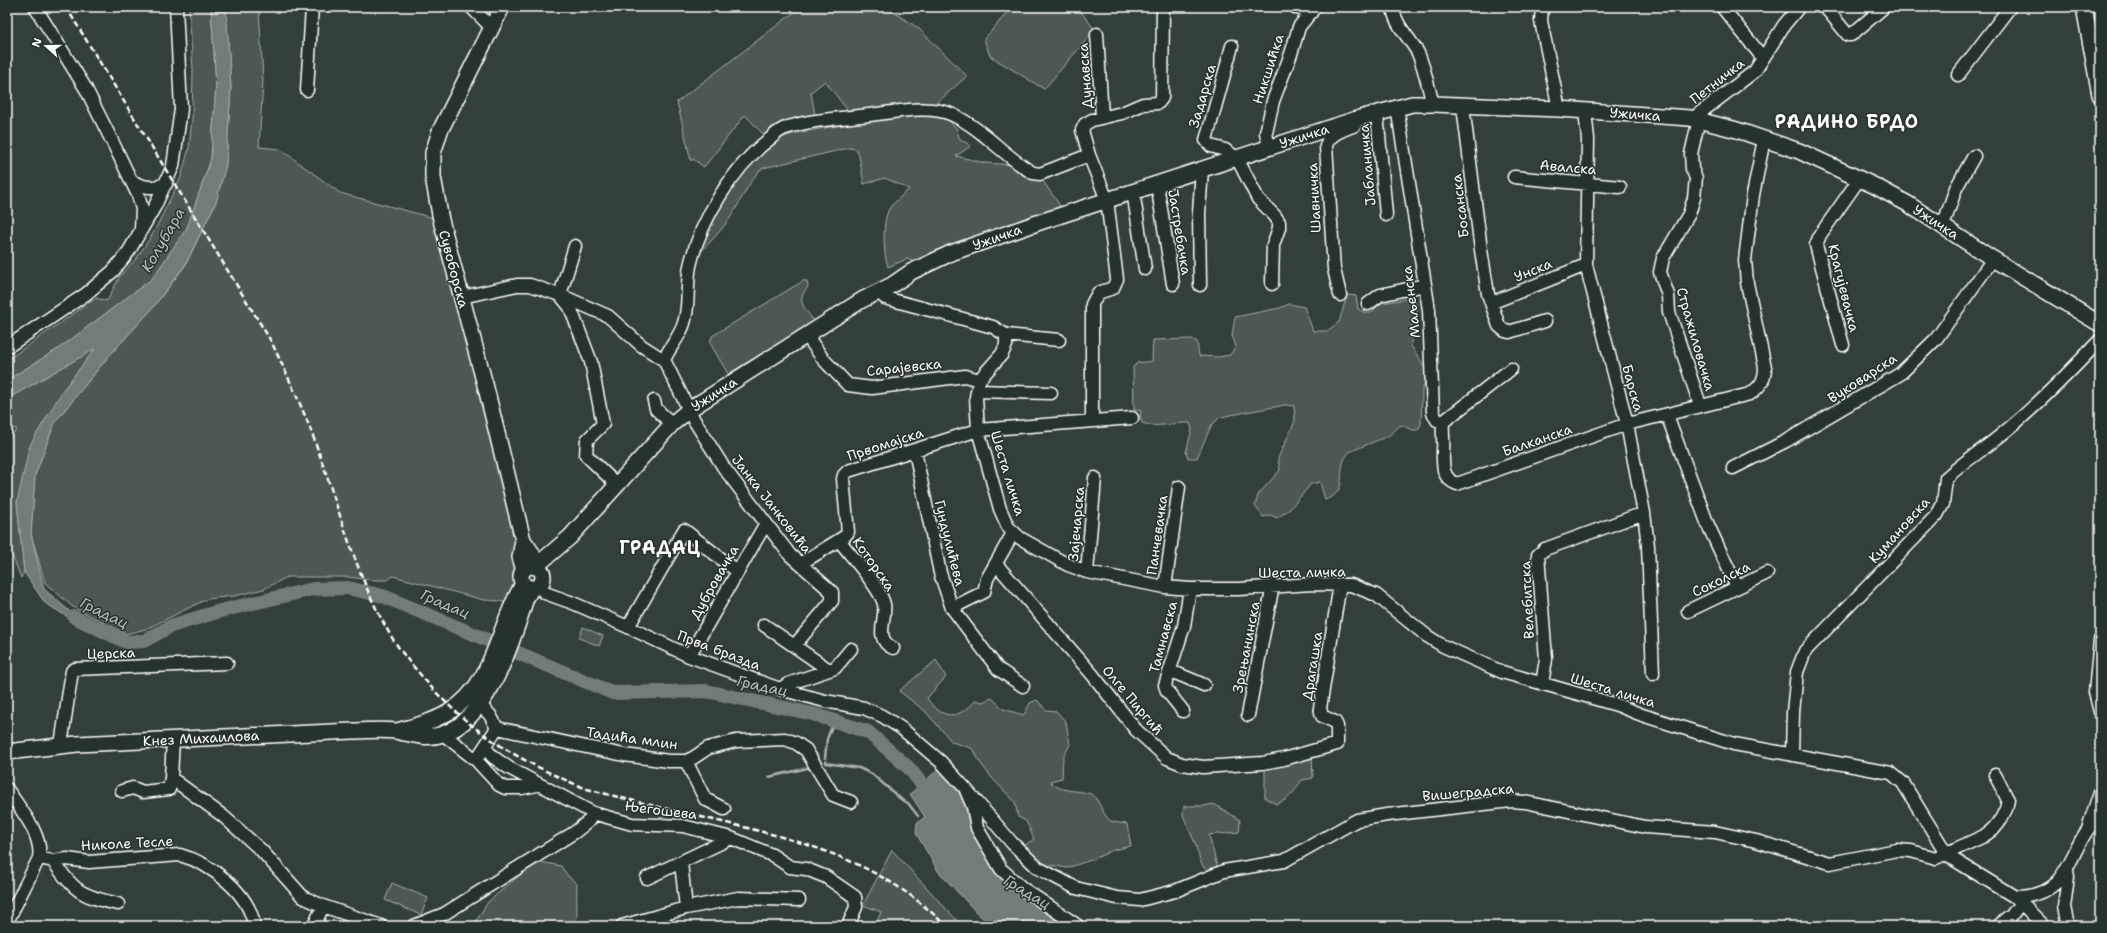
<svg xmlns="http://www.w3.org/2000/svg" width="2107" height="933" viewBox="0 0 2107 933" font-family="'Shantell Sans',sans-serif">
  <rect width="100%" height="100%" fill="#333f3a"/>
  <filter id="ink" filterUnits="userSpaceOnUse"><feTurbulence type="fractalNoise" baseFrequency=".025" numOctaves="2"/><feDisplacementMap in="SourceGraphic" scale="8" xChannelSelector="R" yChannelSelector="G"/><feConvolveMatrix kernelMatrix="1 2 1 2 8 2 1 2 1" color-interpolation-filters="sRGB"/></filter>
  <g filter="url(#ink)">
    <path fill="#4d5853" stroke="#a6aca9" d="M189 7H211L216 85 211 159 187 228 152 279 58 349 7 380V360L96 298 107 301 120 276 136 259 154 232 181 177 189 148 192 119 193 70Z
      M226 7H259L263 81 259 147 280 149 340 193 441 220 506 472 522 580 511 605 500 601 484 600 393 576 388 580H371L348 577H287L264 589 234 596 207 599 146 629 126 634 73 607 45 583 31 534 35 475 55 422 108 357 151 310 185 266 216 202 226 164 231 88Z
      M801 7H886L918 28 967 76 931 108 852 116 825 81 811 92 816 121 764 135 745 115 704 167 693 159 691 161 677 102Z
      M1012 7H1077L1095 30 1044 89 990 56 984 39Z
      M930 114 944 116 957 129 959 138 971 146 956 156 985 163 1015 165 1035 179 1043 181 1061 207 950 245 914 262 907 259 888 267C883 254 882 221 889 209 894 202 903 195 909 189L885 178 864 184 859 156 856 149 849 148 763 168C750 177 739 207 727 222 719 233 709 243 700 253 709 219 741 160 772 142 786 134 803 132 819 129 856 122 893 118 930 114Z
      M803 281H807L808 287C795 302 805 307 814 322L728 374 710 343 712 336Z
      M1347 295 1356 296 1358 309 1365 313H1371L1381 303 1414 298 1418 310 1412 324 1411 346 1420 359 1427 373 1422 391 1421 424 1418 430H1413L1401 425 1388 436 1349 452C1347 455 1344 459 1343 463 1339 481 1346 492 1325 500L1320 482 1311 484 1290 509 1277 518 1271 515 1263 517 1255 506 1258 495 1280 470 1278 458 1295 421 1294 406 1285 405 1220 417 1211 426 1197 458H1188L1186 452 1192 429 1190 423C1173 422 1157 429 1142 423L1140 416 1141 411 1134 410 1133 367 1137 363 1152 361 1153 340 1192 339 1197 342 1199 356 1219 357 1230 355 1236 346 1232 336 1235 317 1280 308 1289 304 1304 307 1313 331H1327L1339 322Z
      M96 348 63 390 17 502 24 572 21 578 7 542V440L17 430 15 428 7 437V399Z
      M583 627 603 636 599 646 579 638Z
      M936 660 946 677 927 698C941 720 959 720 976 700L982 702 992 698 1003 709 1024 715 1030 703 1037 700 1046 710 1056 711 1066 722 1070 745 1063 757 1062 778 1050 781C1058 792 1076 790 1088 793 1100 796 1101 815 1111 821 1116 823 1122 823 1127 824L1131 846 1113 850 1094 859 1067 868 1051 865 1046 867 1022 847 1034 839 1026 821 1018 817 1015 802 991 777 979 761 975 752 971 748 952 742 925 711 899 691Z
      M1312 756 1313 778 1302 780C1293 792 1292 798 1276 804L1265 798V767Z
      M1214 804 1240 820 1239 832 1209 835 1217 866 1207 872 1201 863 1195 843 1183 815 1184 806H1203Z
      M892 850 962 926H875L881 912 863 905Z
      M541 862 561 866 567 875 577 884C576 898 578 912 576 926H473L488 902 521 874Z
      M392 883 428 898 421 915 385 900Z"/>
    <path fill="#737b78" stroke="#abb0ae" d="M211 7H226L231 88 226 164 216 202 185 265 151 310 108 357 55 422 35 475 31 534 44 589 68 610 95 627 76 622 45 603 24 572 17 502 30 445 63 390 95 349 7 399V380L58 349 152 279 187 228 211 159 216 85Z
      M941 767 960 788 972 823 1027 895 1052 917 1068 926H993L978 914 938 871 916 833 917 823 925 817 910 794Z"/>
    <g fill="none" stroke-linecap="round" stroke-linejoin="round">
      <path stroke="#abb0ae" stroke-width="2.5" d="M825 758 827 739 834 721
        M826 761V763L859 768 872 774 902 800 908 803 918 816
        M769 777 812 767"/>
      <path stroke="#737b78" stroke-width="14" d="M74 617 126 642 144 641 171 626 220 611 313 589 348 588 383 596 613 693 706 691 813 714 868 732 910 769 933 799"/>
      <defs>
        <path id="minor" d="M35 7 86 89 114 145 138 195 142 209 141 229
          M471 7 491 27
          M1295 7 1311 13
          M1393 7C1394 24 1410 38 1418 53 1425 69 1428 87 1433 104
          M1542 7 1541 21 1559 109
          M1722 7 1763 58
          M1825 7 1848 35H1851L1884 7
          M1097 34 1102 117
          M1232 46 1206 140 1211 146 1225 150 1237 158 1258 199 1275 216 1279 222V228L1273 245 1272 284
          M1958 75 2010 7
          M307 90 312 7
          M1463 106 1481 250 1488 294 1499 326 1505 331 1509 332 1545 321
          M1397 107 1429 310 1433 413 1437 420 1443 422C1442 432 1444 442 1443 451 1443 464 1441 478 1457 484L1627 424 1750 394C1761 386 1765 380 1765 367L1747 283 1745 260 1753 195 1764 139
          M1585 111 1588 139 1586 265 1627 424 1644 513 1648 546 1653 674
          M1377 113 1386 215
          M1692 119 1755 71 1784 25 1799 7
          M1699 119 1691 154 1692 169 1696 178 1694 198 1689 214 1663 258 1660 272 1668 295 1669 312 1700 405
          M1269 147 1266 133 1273 101 1291 54 1299 27 1315 7
          M1514 177 1620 187
          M131 181C145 188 152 189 166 184
          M1157 184 1173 284
          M1133 191 1145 269
          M1943 226 1956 188 1974 156
          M575 246 560 295 570 307 591 362 603 424 587 440 586 455 617 485
          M1200 285 1199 213 1202 169
          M877 291 885 298 993 327 1006 335V345L1002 354 979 380 976 397 978 430 1000 509 1008 527 1020 538 1068 565 1087 572 1165 587 1190 589H1239L1311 584 1351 585 1376 595 1427 636 1443 646 1502 672 1617 705 1642 715 1734 744 1891 773 1903 783 1948 856 2015 897 2044 926
          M1340 295 1334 269 1326 146C1328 134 1344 130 1355 125
          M462 297 517 285H530L560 295 608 316 642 346 664 360 694 420 724 468 790 555 832 592V601L795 645
          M1491 303 1586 265
          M1368 304 1380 295 1425 285
          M1006 335 1059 340
          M807 336 823 359 848 385 872 388 965 376 979 380
          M1843 345 1816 245 1820 235 1860 178
          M7 347 86 294 113 271 129 251 155 206 173 166 181 109 176 7
          M664 360C670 346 680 337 684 323 690 304 686 285 690 266 700 221 733 166 771 138 774 135 779 131 783 129 807 120 835 119 860 116 887 114 928 103 953 115 983 129 1005 157 1033 173L1040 174 1089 155
          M977 391 1051 393
          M654 401 656 409 672 424
          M1667 415 1708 525 1737 587
          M1092 421V304L1098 293 1113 288 1117 279 1107 200 1089 155 1082 130 1085 124 1092 120 1122 113 1143 104 1158 103 1162 98 1163 7
          M1443 422 1511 369
          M915 451 940 573 952 608 998 669 1023 686
          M1733 468 1786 441 1900 374 1936 339 1993 259
          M839 540C850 555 880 587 884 604 887 619 873 639 893 648
          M800 564 844 537 848 532 843 479 844 475 848 471 978 430 1132 418
          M996 564 1092 674 1136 730 1167 758 1182 764 1203 767 1263 763 1284 759 1337 744V726L1335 722 1322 716 1320 708 1340 584
          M1087 572 1095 478
          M539 586 545 593 573 603 628 627 689 656 780 689 825 701 864 708 882 716 901 728 941 762 965 788 973 807 977 828 1001 869 1022 888 1078 926
          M1165 587 1179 487
          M952 608 984 592 987 579 1013 533
          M1688 611 1767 573
          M764 625 829 670
          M628 627 684 530 737 571
          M2100 640 2095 692 2100 712
          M689 656 766 523
          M1171 671 1204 685
          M1542 684 1546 659 1538 555 1545 549 1644 513
          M780 689 788 684 835 668 851 649
          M474 699 490 715 497 728
          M1183 711 1167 691 1165 685 1184 626 1190 589
          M1248 715 1273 585
          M497 728 624 755 669 761H686L693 758 708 748 736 741 785 739 796 743 806 750 833 795 851 802
          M443 734 476 760 499 785 505 788H522L537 785
          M173 739 171 778 223 816 262 851 303 897 323 906 381 926
          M61 745 72 671 75 669 227 663
          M485 748 493 757 509 768 593 813 632 824 683 826 731 838 772 855 790 867 806 869 826 877 855 897 856 907 848 926
          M480 754 497 728
          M1792 755 1793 712 1797 672 1805 651 1937 515 1943 504 1946 478C1963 462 1983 450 2001 435 2036 407 2069 373 2100 340
          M686 761 705 799 724 809
          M965 788 1012 843 1038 868 1076 888 1117 898 1140 900 1175 891 1224 871 1284 861 1357 820 1387 815 1511 801 1525 802 1645 827 1715 832 1756 841 1830 863 1897 850 1911 851 1936 858 1984 836 1993 829 2001 819 2006 809 2008 800 1995 775
          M7 789C19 808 43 834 39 858L7 922
          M122 791 133 788 143 792 169 789 171 778
          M2089 825 2100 792
          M39 858 53 861 67 859 89 862 180 855C210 863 250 893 254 926
          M53 861C75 892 81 896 118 904
          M681 863 686 908
          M2067 871 2068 877 2064 907 2068 926
          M647 878 731 838
          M2015 897C2076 897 2066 843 2100 817
          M314 926 323 906
          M414 926 444 914 575 832 590 820 593 813
          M622 926 686 908 738 898 799 900
          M1998 926 2011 916 2020 904"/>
        <path id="major" d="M502 7 440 131 433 153V177L441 220 487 392 523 540 532 553 534 566
          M2084 7 2100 95
          M523 540 520 557 524 570
          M521 577a11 11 0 1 1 22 0a11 11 0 1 1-22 0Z
          M535 567 570 537 672 424 690 409 862 300 892 285 911 272 951 253 1040 222 1360 118 1412 104H1433L1559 109 1690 118 1737 130 1799 151 1875 186 1908 204 1993 259 2100 324
          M397 731C415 726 433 722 449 712 495 684 497 627 523 584
          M7 752 77 744 353 731C366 731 382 729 395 731 412 734 426 740 443 734 489 719 513 640 526 598L532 588"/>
      </defs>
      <use href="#minor" stroke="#fff" stroke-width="15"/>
      <use href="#major" stroke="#fff" stroke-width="18"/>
      <use href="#minor" stroke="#26332d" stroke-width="12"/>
      <use href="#major" stroke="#26332d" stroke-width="15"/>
      <path stroke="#fff" stroke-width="2.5" stroke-dasharray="6 3" stroke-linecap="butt" d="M66 7 271 341C288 377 305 412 318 450 340 512 357 579 391 636 399 649 409 662 420 674 467 731 520 762 587 789 629 800 672 810 714 820 800 840 882 861 946 926"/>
    </g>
  </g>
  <g text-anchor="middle" stroke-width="3" stroke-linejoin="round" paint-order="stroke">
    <g font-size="14" fill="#fff" stroke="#26332d">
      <text transform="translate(1268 69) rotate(-72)" y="5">Никшићка</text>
      <text transform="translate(1085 76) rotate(-94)" y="5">Дунавска</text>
      <text transform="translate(1717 81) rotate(-38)" y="5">Петничка</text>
      <text transform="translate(1202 96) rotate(-74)" y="5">Задарска</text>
      <text transform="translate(1635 114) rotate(4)" y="5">Ужичка</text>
      <text transform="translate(1304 136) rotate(-18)" y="5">Ужичка</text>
      <text transform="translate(1367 165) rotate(-95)" y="5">Јабланичка</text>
      <text transform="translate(1568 167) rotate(5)" y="5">Авалска</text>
      <text transform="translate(1314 198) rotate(-93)" y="5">Шавничка</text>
      <text transform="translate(1460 206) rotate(-97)" y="5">Босанска</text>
      <text transform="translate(1936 222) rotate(33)" y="5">Ужичка</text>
      <text transform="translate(1180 232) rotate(81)" y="5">Јастребачка</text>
      <text transform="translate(997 237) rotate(-20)" y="5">Ужичка</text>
      <text transform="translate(454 269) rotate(75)" y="5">Сувоборска</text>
      <text transform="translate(1533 270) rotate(-22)" y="5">Унска</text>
      <text transform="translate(1844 288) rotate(76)" y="5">Крагујевачка</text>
      <text transform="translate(1411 302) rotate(-97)" y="5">Маљенска</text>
      <text transform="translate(1696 339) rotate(74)" y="5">Стражиловачка</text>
      <text transform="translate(904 367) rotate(-6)" y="5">Сарајевска</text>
      <text transform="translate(1862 378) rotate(-33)" y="5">Вуковарска</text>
      <text transform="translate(1633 388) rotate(75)" y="5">Барска</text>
      <text transform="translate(714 394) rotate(-33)" y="5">Ужичка</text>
      <text transform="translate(1537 440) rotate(-19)" y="5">Балканска</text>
      <text transform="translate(885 444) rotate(-18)" y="5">Првомајска</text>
      <text transform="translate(1008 473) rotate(73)" y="5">Шеста личка</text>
      <text transform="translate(772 504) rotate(52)" y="5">Јанка Јанковића</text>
      <text transform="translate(1076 524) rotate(-85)" y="5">Зајечарска</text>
      <text transform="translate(1899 530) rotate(-48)" y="5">Кумановска</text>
      <text transform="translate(1157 535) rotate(-82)" y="5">Панчевачка</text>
      <text transform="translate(950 543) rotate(76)" y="5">Гундулићева</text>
      <text transform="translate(874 564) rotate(55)" y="5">Которска</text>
      <text transform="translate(1302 572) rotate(-1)" y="5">Шеста личка</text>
      <text transform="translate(1721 579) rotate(-26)" y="5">Соколска</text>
      <text transform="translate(714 582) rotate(-60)" y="5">Дубровачка</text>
      <text transform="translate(1527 600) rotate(-93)" y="5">Велебитска</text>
      <text transform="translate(1163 637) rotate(-75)" y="5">Тамнавска</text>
      <text transform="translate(1246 647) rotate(-79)" y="5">Зрењанинска</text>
      <text transform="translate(719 650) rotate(21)" y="5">Прва бразда</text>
      <text transform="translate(111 653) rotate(-2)" y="5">Церска</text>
      <text transform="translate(1312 666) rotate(-81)" y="5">Драгашка</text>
      <text transform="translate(1613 690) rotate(17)" y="5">Шеста личка</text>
      <text transform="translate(1133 700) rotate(50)" y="5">Олге Пиргић</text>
      <text transform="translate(201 738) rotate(-3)" y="5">Кнез Михаилова</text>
      <text transform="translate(632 738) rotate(8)" y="5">Тадића млин</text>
      <text transform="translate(1468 792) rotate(-5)" y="5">Вишеградска</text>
      <text transform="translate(661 810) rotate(7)" y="5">Његошева</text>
      <text transform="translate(127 843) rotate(-3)" y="5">Николе Тесле</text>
    </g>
    <g font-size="15" font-style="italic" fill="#b9bdbc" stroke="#26332d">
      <text transform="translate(163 240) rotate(-60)" y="5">Колубара</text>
      <text transform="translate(445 604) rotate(23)" y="5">Градац</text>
      <text transform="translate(104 613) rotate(26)" y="5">Градац</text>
      <text transform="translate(762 686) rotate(12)" y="5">Градац</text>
      <text transform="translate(1027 892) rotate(31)" y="5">Градац</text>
    </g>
    <g font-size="18" font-weight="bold" letter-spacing="1" fill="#fff" stroke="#26332d">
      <text x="1847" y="128">РАДИНО БРДО</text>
      <text x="660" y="554">ГРАДАЦ</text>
    </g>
  </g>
  <rect width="2107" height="933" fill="none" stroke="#26332d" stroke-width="24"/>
  <rect x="12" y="12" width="2083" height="909" fill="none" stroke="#fff" stroke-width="1.5" filter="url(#ink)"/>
  <g transform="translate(46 46) rotate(291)" stroke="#26332d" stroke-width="3" paint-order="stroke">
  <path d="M0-3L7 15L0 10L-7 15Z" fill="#ffffff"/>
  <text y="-6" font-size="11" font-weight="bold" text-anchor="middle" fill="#ffffff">N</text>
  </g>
</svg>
